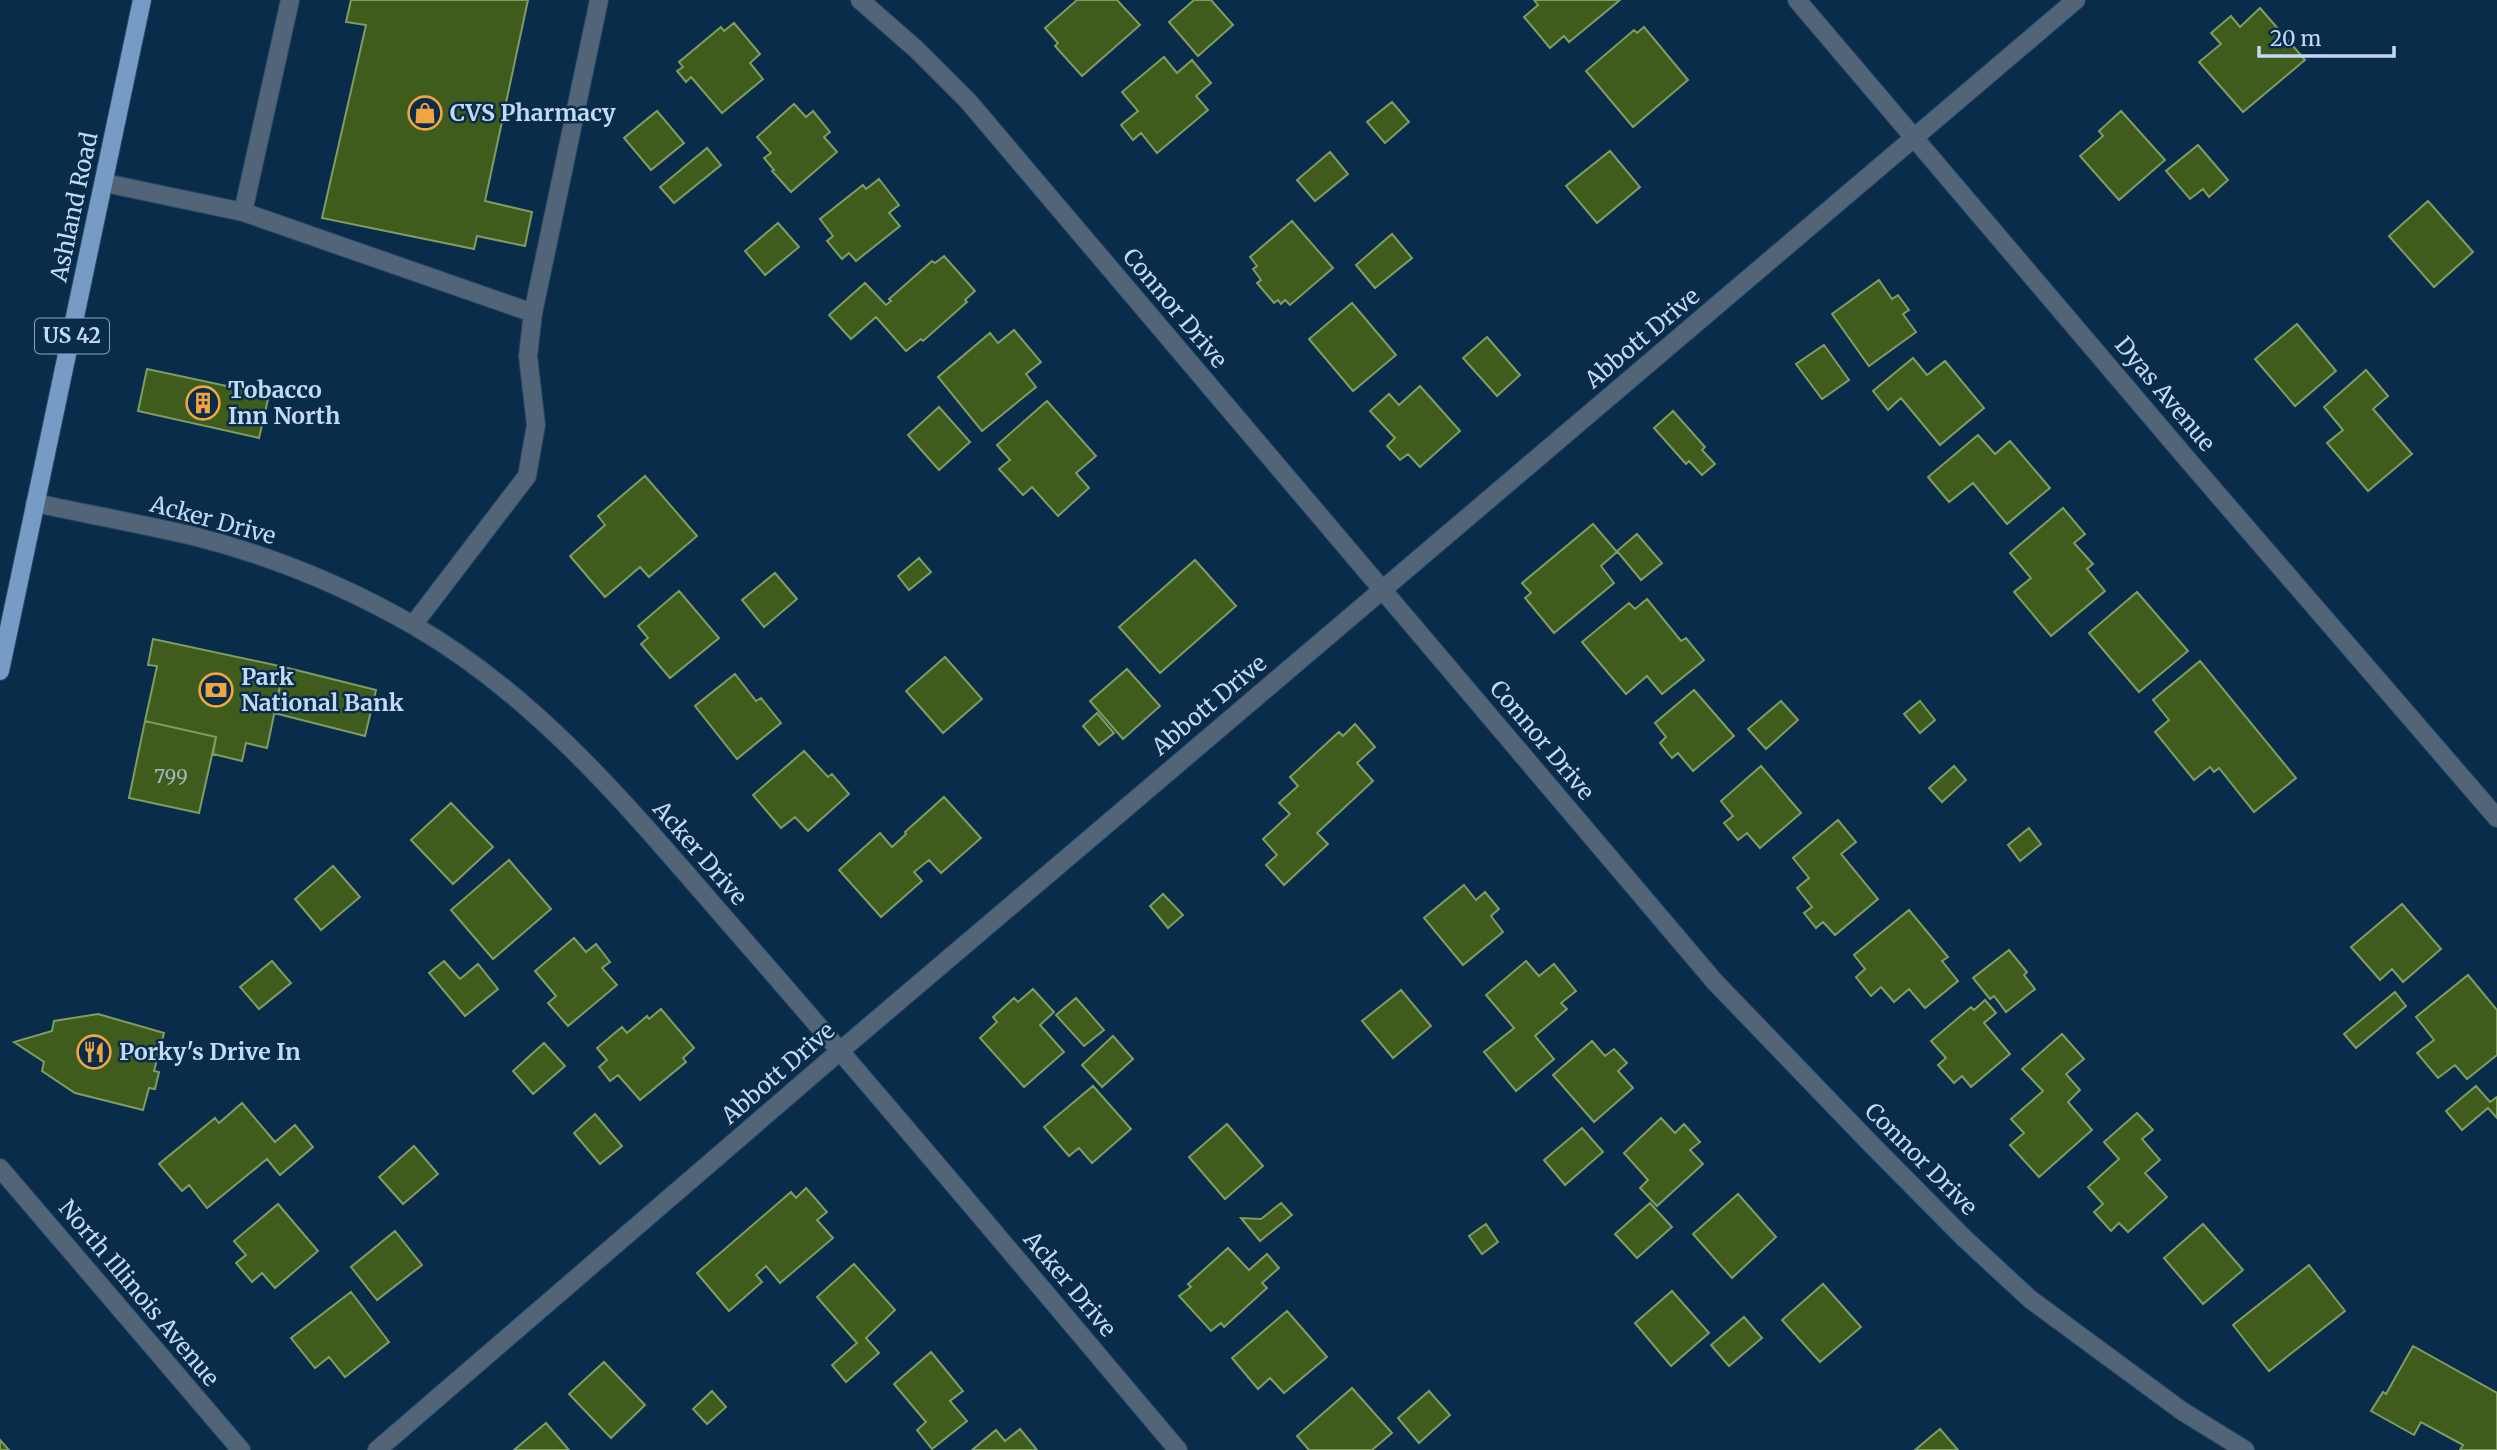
<svg xmlns="http://www.w3.org/2000/svg" width="2497" height="1450" viewBox="0 0 2497 1450" font-family="Merriweather,serif">
  <rect width="100%" height="100%" fill="#0a2c4b"/>
  <path fill="#3f5c1c" stroke="#7f9c63" stroke-width="2" d="M351 0H528L485 201 532 212 525 246 477 236 474 249 322 218 366 25 346 22Z
    M1077 0H1117L1140 25 1082 76 1055 46 1058 43 1045 28Z
    M1194 0H1211L1233 25 1198 56 1169 22Z
    M1534 0H1620L1569 42 1564 36 1550 48 1524 17 1538 5Z
    M2260 8 2305 60 2243 112 2199 62 2221 44 2211 33 2231 16 2240 27Z
    M734 23 760 54 750 63 763 79 722 113 691 77 686 82 677 71 683 67 679 62 721 27 724 31Z
    M1644 27 1688 80 1633 127 1586 71 1634 30 1637 33Z
    M1164 57 1177 73 1192 60 1211 83 1196 96 1208 110 1157 153 1141 133 1133 140 1121 125 1138 111 1122 92Z
    M1392 102 1409 122 1385 143 1367 122Z
    M794 104 806 117 813 111 830 132 824 137 837 152 791 192 772 171 774 170 764 158 771 153 757 137Z
    M657 111 684 143 651 170 624 138Z
    M2121 111 2165 160 2119 200 2080 156 2103 136 2099 131Z
    M2198 145 2228 180 2209 197 2203 189 2190 199 2166 171Z
    M707 148 721 165 674 203 660 187Z
    M1610 151 1640 187 1597 223 1566 186Z
    M1330 152 1348 174 1315 201 1297 180Z
    M879 179 899 205 889 213 900 226 856 261 849 253 842 259 827 241 833 236 820 219 863 185 866 189Z
    M2428 201 2473 252 2434 287 2389 236Z
    M1292 221 1333 268 1290 305 1285 300 1281 304 1278 300 1274 303 1257 283 1261 280 1253 269 1257 266 1250 257Z
    M778 223 799 247 765 275 745 251Z
    M1392 234 1412 258 1375 288 1356 265Z
    M944 256 975 291 965 300 967 302 923 341 921 339 906 351 876 317 851 339 829 315 865 283 886 305 891 301 889 299 932 261 935 263Z
    M1879 280 1892 299 1898 295 1909 310 1903 314 1916 332 1869 366 1832 314Z
    M1352 303 1396 355 1353 391 1309 339Z
    M2297 324 2336 371 2295 406 2255 359Z
    M1014 330 1041 362 1026 374 1036 387 982 431 938 377 990 333 998 343Z
    M1487 337 1520 375 1497 396 1463 358Z
    M1824 345 1849 380 1822 399 1796 364Z
    M1913 358 1927 375 1945 361 1984 408 1940 445 1901 398 1888 410 1873 391Z
    M147 369 269 395 259 438 138 411Z
    M2366 370 2388 396 2373 409 2412 454 2368 491 2327 443 2343 430 2324 407Z
    M1420 386 1460 431 1420 467 1408 454 1400 460 1387 446 1395 438 1370 411 1389 394 1399 405Z
    M1047 401 1096 456 1076 473 1089 488 1058 516 1032 487 1023 495 999 469 1010 460 997 445Z
    M939 407 970 442 939 470 908 435Z
    M1673 411 1705 447 1702 450 1715 464 1702 475 1689 461 1686 464 1654 428Z
    M1978 435 1995 454 2010 441 2050 488 2007 524 1973 483 1949 502 1928 477Z
    M645 476 697 536 649 577 640 567 605 597 570 556 605 525 598 516Z
    M2063 508 2085 534 2074 543 2093 564 2087 569 2105 591 2051 636 2014 592 2031 578 2010 553Z
    M1593 524 1617 552 1601 566 1614 583 1554 633 1525 598 1531 593 1522 583Z
    M1637 534 1662 563 1641 580 1617 551Z
    M919 558 931 572 909 590 898 576Z
    M1195 560 1236 606 1160 673 1119 627Z
    M775 573 797 599 764 627 742 600Z
    M679 591 719 638 670 678 641 644 648 638 638 626Z
    M2137 592 2188 651 2139 692 2089 633Z
    M1647 599 1681 641 1686 638 1704 660 1662 694 1647 676 1626 694 1582 642 1629 603 1635 609Z
    M153 639 284 667 267 748 246 743 242 761 213 754 216 737 145 721 157 666 148 665Z
    M945 657 982 699 943 733 906 691Z
    M2200 661 2296 778 2254 812 2219 768 2214 772 2210 767 2194 780 2155 732 2169 720 2153 700Z
    M284 667 376 690 365 736 274 713Z
    M1127 669 1160 706 1123 739 1090 701Z
    M735 674 756 701 761 698 781 723 737 759 695 706Z
    M1694 690 1734 736 1693 771 1678 753 1672 758 1660 743 1666 737 1655 723Z
    M1781 701 1798 720 1766 749 1748 729Z
    M1920 701 1935 720 1920 733 1904 714Z
    M1097 713 1114 733 1099 745 1083 726Z
    M145 721 216 737 199 813 129 798Z
    M1355 724 1375 747 1357 763 1373 781 1317 833 1328 844 1284 885 1266 865 1277 855 1263 839 1290 814 1279 803 1298 786 1290 777 1339 732 1343 736Z
    M804 751 828 777 832 774 849 794 808 831 795 817 781 828 753 795Z
    M1761 766 1801 813 1760 848 1747 833 1738 840 1724 823 1733 816 1721 801Z
    M1954 766 1966 780 1942 802 1929 788Z
    M944 797 981 838 941 873 929 860 914 872 922 881 881 917 839 870 880 833 892 847 906 834 905 832Z
    M451 803 493 847 453 884 411 840Z
    M1838 820 1856 842 1841 854 1878 899 1835 935 1823 922 1816 928 1804 913 1812 907 1797 888 1809 878 1793 858Z
    M2029 828 2041 844 2020 861 2008 845Z
    M509 860 551 909 493 959 451 910Z
    M333 866 360 897 321 930 295 899Z
    M1464 885 1476 900 1485 892 1499 909 1491 916 1503 932 1463 965 1424 918Z
    M1163 894 1183 915 1168 928 1150 906Z
    M2402 904 2441 949 2403 982 2392 969 2380 980 2351 947Z
    M1909 910 1948 957 1942 961 1958 981 1925 1008 1909 989 1894 1002 1881 987 1871 996 1856 977 1865 969 1854 955Z
    M574 938 586 952 596 944 610 962 602 968 617 985 568 1026 548 1003 556 996 535 971Z
    M2009 950 2027 972 2024 975 2035 989 2006 1012 1994 996 1990 999 1973 978Z
    M272 961 291 983 259 1009 240 987Z
    M444 961 460 979 478 964 498 989 465 1016 429 973Z
    M1526 961 1539 976 1554 964 1576 991 1561 1003 1567 1009 1535 1036 1554 1059 1516 1091 1484 1052 1514 1028 1486 995Z
    M2468 975 2497 1010V1055L2467 1079 2455 1065 2438 1078 2417 1053 2434 1040 2416 1017Z
    M1033 989 1054 1012 1040 1025 1064 1052 1024 1087 980 1038 997 1022 993 1017 1014 998 1018 1002Z
    M1401 990 1431 1026 1393 1058 1362 1021Z
    M2395 992 2406 1006 2356 1048 2344 1034Z
    M1076 998 1104 1030 1084 1046 1056 1015Z
    M1985 1000 1996 1013 1984 1023 2010 1054 1971 1087 1962 1076 1954 1083 1938 1065 1946 1058 1931 1041 1971 1007 1974 1010Z
    M661 1009 694 1048 683 1058 686 1062 640 1100 618 1075 610 1081 599 1067 607 1060 597 1048 622 1027 627 1033 647 1016 649 1019Z
    M98 1014 164 1033 154 1071 159 1072 155 1089 149 1088 143 1110 75 1093 42 1071 44 1062 14 1042 52 1031 54 1021Z
    M2062 1034 2084 1059 2066 1074 2080 1090 2068 1102 2092 1130 2039 1177 2010 1145 2024 1133 2011 1119 2043 1091 2022 1069Z
    M1113 1036 1133 1059 1102 1087 1082 1065Z
    M1592 1041 1605 1056 1614 1049 1627 1063 1618 1071 1633 1088 1594 1122 1553 1075Z
    M544 1043 565 1066 533 1094 513 1071Z
    M1093 1086 1131 1129 1092 1163 1079 1148 1069 1156 1044 1127Z
    M2476 1086 2490 1102 2497 1097V1118L2488 1108 2462 1130 2446 1111Z
    M242 1103 275 1142 295 1125 313 1147 280 1175 267 1159 207 1208 189 1185 182 1191 159 1164 215 1118 219 1123Z
    M2137 1113 2153 1130 2142 1139 2160 1160 2145 1173 2167 1197 2128 1232 2119 1223 2111 1231 2094 1212 2103 1204 2088 1187 2119 1159 2104 1142Z
    M595 1114 622 1146 600 1164 574 1133Z
    M1661 1118 1675 1133 1684 1124 1700 1142 1690 1150 1703 1164 1657 1206 1640 1188 1648 1180 1624 1153Z
    M1227 1124 1263 1166 1225 1199 1189 1157Z
    M1582 1128 1603 1152 1565 1185 1544 1160Z
    M414 1146 438 1174 403 1204 379 1177Z
    M806 1188 827 1212 817 1220 833 1238 780 1283 766 1266 756 1275 762 1282 729 1311 697 1273 791 1192 796 1198Z
    M1738 1194 1776 1237 1732 1278 1693 1234Z
    M1281 1203 1292 1215 1260 1241 1241 1218 1261 1219Z
    M1650 1203 1672 1227 1637 1258 1615 1234Z
    M278 1204 318 1251 275 1288 262 1273 252 1282 236 1263 246 1255 234 1241Z
    M1486 1224 1498 1242 1482 1254 1469 1236Z
    M2203 1224 2243 1270 2203 1304 2164 1258Z
    M395 1231 422 1265 377 1300 351 1267Z
    M1228 1248 1249 1270 1267 1254 1279 1268 1262 1283 1267 1288 1224 1327 1221 1323 1211 1331 1179 1296 1191 1287 1188 1284Z
    M854 1264 895 1310 866 1338 879 1353 846 1382 832 1365 857 1343 817 1297Z
    M2309 1265 2345 1311 2269 1371 2233 1325Z
    M1823 1284 1861 1327 1820 1362 1782 1320Z
    M1672 1291 1709 1333 1671 1366 1635 1323Z
    M351 1292 389 1342 345 1377 329 1357 315 1368 291 1338Z
    M1287 1311 1327 1357 1284 1393 1270 1378 1258 1389 1232 1358Z
    M1744 1317 1762 1338 1729 1366 1711 1345Z
    M2413 1346 2497 1393V1450H2460L2463 1445 2421 1422 2414 1435 2371 1411 2383 1392 2386 1394Z
    M931 1352 963 1391 950 1401 967 1421 932 1449 917 1430 926 1422 894 1384Z
    M604 1362 645 1405 611 1438 569 1394Z
    M1352 1388 1392 1433 1372 1450H1309L1297 1436Z
    M712 1391 726 1407 707 1424 693 1409Z
    M1429 1391 1450 1415 1419 1443 1398 1418Z
    M546 1423 569 1450H514Z
    M1020 1429 1037 1450H972L996 1430 1005 1441Z
    M1940 1429 1958 1450H1915Z
    M0 1440 9 1450H0Z"/>
  <g fill="none" stroke-linecap="round" stroke-linejoin="round">
    <defs>
      <path id="minor" d="M860 0 917 50 968 101 1715 982 1871 1144 1964 1238 2030 1299 2182 1411 2245 1450
        M1797 0 2188 460 2497 818
        M105 183 243 212 290 0
        M243 212 533 313
        M35 503C87 514 141 524 193 536 269 555 345 586 413 625 549 703 648 831 750 947 895 1113 1036 1282 1178 1450
        M413 625 527 476 536 425 528 356 533 313 599 0
        M0 1168 241 1450
        M377 1450 840 1051 2076 0"/>
      <path id="major" d="M0 671 142 0"/>
    </defs>
    <use href="#minor" stroke="#274866" stroke-width="20"/>
    <use href="#major" stroke="#274866" stroke-width="20"/>
    <use href="#minor" stroke="#516478" stroke-width="18"/>
    <use href="#major" stroke="#769cc5" stroke-width="18"/>
  </g>
  <defs>
    <symbol id="shop-ring" viewBox="-11 -11 22 22"><circle r="9.5" fill="#0a2c4b" stroke="#f1a540" stroke-width="1.5"/><path d="M-5-2.5h2.3a2.7 3.5 0 0 1 5.4 0H5L5.5 6h-11ZM-1.5-2.5h3a1.5 2.3 0 0 0-3 0Z" fill="#f1a540"/></symbol>
    <symbol id="building-ring" viewBox="-11 -11 22 22"><circle r="9.5" fill="#0a2c4b" stroke="#f1a540" stroke-width="1.5"/><path d="M-4-6H4V6H1V3H-1V6H-4ZM-2.5-4.3h1.7v1.8h-1.7ZM.8-4.3h1.7v1.8H.8ZM-2.5-1h1.7V.8h-1.7ZM.8-1h1.7V.8H.8Z" fill="#f1a540"/></symbol>
    <symbol id="bank-ring" viewBox="-11 -11 22 22"><circle r="9.5" fill="#0a2c4b" stroke="#f1a540" stroke-width="1.5"/><path d="M-6-4H6V4H-6ZM0-2.3a2.3 2.3 0 1 0 0 4.6a2.3 2.3 0 1 0 0-4.6Z" fill="#f1a540"/></symbol>
    <symbol id="restaurant-ring" viewBox="-11 -11 22 22"><circle r="9.5" fill="#0a2c4b" stroke="#f1a540" stroke-width="1.5"/><path d="M-5-6h1v4h1v-4h1v4h1v-4h1v5L-1.5 .5V6h-2V.5L-5-1ZM5-6V6H3V1.5H1.5Q1.5-4 5-6Z" fill="#f1a540"/></symbol>
  </defs>
  <g fill-rule="evenodd">
    <use href="#shop-ring" x="406" y="94" width="38" height="38"/>
    <use href="#building-ring" x="184" y="384" width="38" height="38"/>
    <use href="#bank-ring" x="197" y="671" width="38" height="38"/>
    <use href="#restaurant-ring" x="75" y="1033" width="38" height="38"/>
  </g>
  <g text-anchor="middle" stroke-width="5" stroke-linejoin="round" paint-order="stroke">
    <g font-size="19" fill="#a1babd">
      <text x="171" y="783">799</text>
    </g>
    <rect fill="#0a2c4b" stroke="#8ba6c1" stroke-width="2" x="35" y="318.5" width="74" height="35" rx="5"/>
    <g font-size="21" font-weight="bold" fill="#c2daf3">
      <text x="72" y="343">US 42</text>
    </g>
    <g font-size="23" font-weight="bold" fill="#c2daf3" stroke="#0a2c4b" text-anchor="start">
      <text x="450" y="121">CVS Pharmacy</text>
      <text x="228" y="398">Tobacco<tspan x="228" dy="26">Inn North</tspan></text>
      <text x="241" y="685">Park<tspan x="241" dy="26">National Bank</tspan></text>
      <text x="119" y="1060">Porky's Drive In</text>
    </g>
    <g font-size="23" fill="#c2daf3" stroke="#0a2c4b">
      <text transform="translate(74 207) rotate(-78)" y="8">Ashland Road</text>
      <text transform="translate(1175 308) rotate(50)" y="8">Connor Drive</text>
      <text transform="translate(1642 338) rotate(-40)" y="8">Abbott Drive</text>
      <text transform="translate(2165 394) rotate(50)" y="8">Dyas Avenue</text>
      <text transform="translate(213 520) rotate(15)" y="8">Acker Drive</text>
      <text transform="translate(1209 705) rotate(-40)" y="8">Abbott Drive</text>
      <text transform="translate(1542 740) rotate(50)" y="8">Connor Drive</text>
      <text transform="translate(700 853) rotate(49)" y="8">Acker Drive</text>
      <text transform="translate(778 1073) rotate(-41)" y="8">Abbott Drive</text>
      <text transform="translate(1921 1159) rotate(45)" y="8">Connor Drive</text>
      <text transform="translate(1070 1284) rotate(50)" y="8">Acker Drive</text>
      <text transform="translate(139 1293) rotate(50)" y="8">North Illinois Avenue</text>
    </g>
  </g>
  <path d="M2259 46v10h135v-10" fill="none" stroke="#c2daf3" stroke-width="3.5"/>
  <text x="2270" y="46" font-size="21" fill="#c2daf3" stroke="#0a2c4b" stroke-width="5" paint-order="stroke">20 m</text>
</svg>
